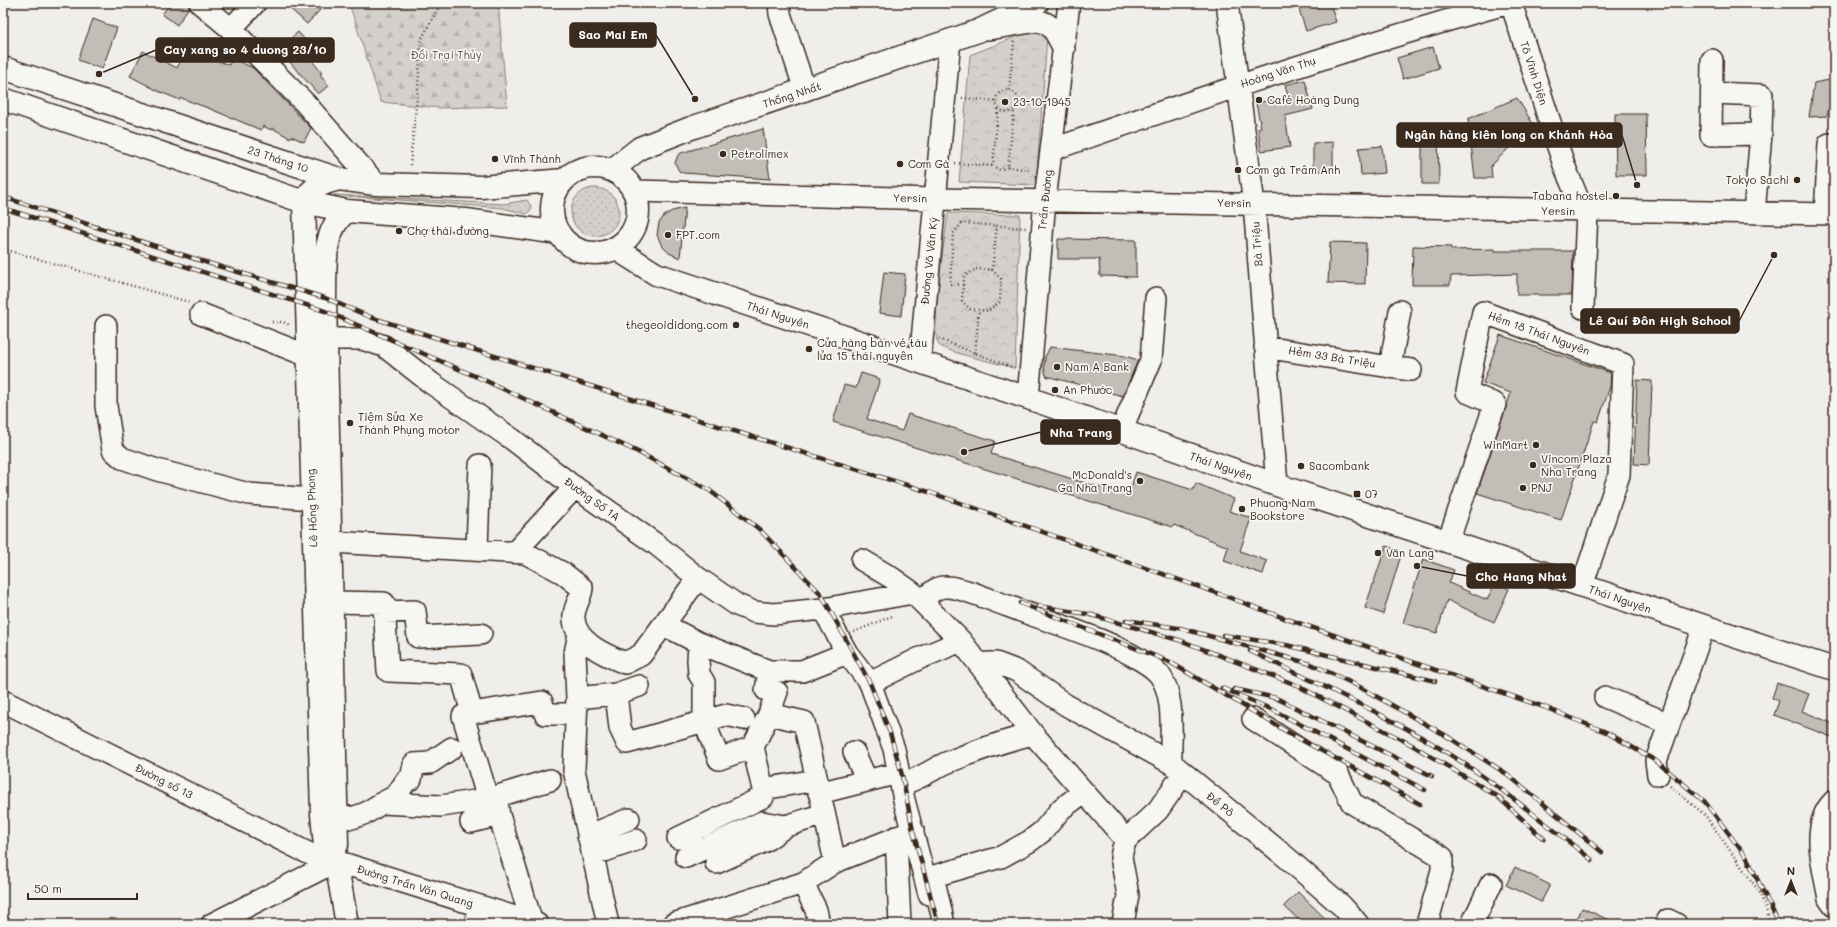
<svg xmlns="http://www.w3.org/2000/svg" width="1837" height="927" viewBox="0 0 1837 927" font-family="Mali,sans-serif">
  <defs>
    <pattern id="grass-dots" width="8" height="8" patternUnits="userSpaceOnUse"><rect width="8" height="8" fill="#d4d1cc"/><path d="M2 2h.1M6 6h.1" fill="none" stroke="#b7b4af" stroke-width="1.8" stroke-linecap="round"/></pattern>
    <pattern id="forest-firs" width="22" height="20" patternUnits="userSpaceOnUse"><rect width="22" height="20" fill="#d4d1cc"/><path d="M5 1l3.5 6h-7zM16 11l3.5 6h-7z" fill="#b7b4af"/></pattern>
    <pattern id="park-crowns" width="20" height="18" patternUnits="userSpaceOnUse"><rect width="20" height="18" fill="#d4d1cc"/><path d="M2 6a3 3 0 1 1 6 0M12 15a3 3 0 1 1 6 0" fill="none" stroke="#b7b4af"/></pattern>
  </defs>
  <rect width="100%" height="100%" fill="#efeeea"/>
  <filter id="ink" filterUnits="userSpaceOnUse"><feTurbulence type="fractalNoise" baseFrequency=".025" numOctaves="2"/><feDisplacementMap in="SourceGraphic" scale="8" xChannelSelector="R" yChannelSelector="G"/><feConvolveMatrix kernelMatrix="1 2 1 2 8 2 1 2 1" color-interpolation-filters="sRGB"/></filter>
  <g filter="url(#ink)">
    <path fill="url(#grass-dots)" stroke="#887e75" d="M571 212a24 24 0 1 1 48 0a24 24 0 1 1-48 0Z
      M334 195 504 204 527 200 532 208 527 214 503 208Z"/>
    <path fill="url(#forest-firs)" stroke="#887e75" d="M349 3H498L507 106 440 108 381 102Z"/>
    <path fill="url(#park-crowns)" stroke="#887e75" d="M1048 24 1036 185 959 182 970 55Z
      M948 213 1020 215 1015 368C1001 364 948 353 939 345 929 336 946 232 948 213Z"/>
    <path fill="#c2bdb7" stroke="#3b2a1e" d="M171 3H188L189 7 177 25 162 14Z
      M284 3H312L320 10 307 24Z
      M1297 3H1330L1336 22 1306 31Z
      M93 19 117 28 102 69 78 60Z
      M298 32 307 42 304 44 317 58 313 62 322 73 320 74 329 86 318 94 287 59 282 63 273 54Z
      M191 39 207 47 203 55 229 65 232 58 253 68 311 128 304 142 291 136 290 138 272 128 271 130 263 126 261 130 208 108 181 98 180 100 158 91 130 76 143 51 177 68Z
      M1433 47 1439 68 1403 79 1397 58Z
      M1834 79V97L1831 98 1827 116 1809 117 1814 83Z
      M1305 80 1313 109 1285 116 1290 147 1261 151 1258 128H1261L1256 103 1288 97 1285 85Z
      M1517 98 1533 124 1491 166 1492 178H1475L1468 119Z
      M1615 114H1646L1647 175H1616Z
      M763 129 770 179 683 173 679 171 675 163 678 155 681 153Z
      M1422 133H1438L1439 184H1422Z
      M1333 142V171H1313V143Z
      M1382 146 1385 173 1361 175 1359 148Z
      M685 208 680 258 669 253 662 246 657 235 659 223 664 216 672 211Z
      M1058 239 1136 240V277L1100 276 1099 259H1058Z
      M1330 242 1366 243 1365 284 1328 283Z
      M1413 246 1451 247V250L1495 249V251H1573L1572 295H1517V274L1451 276 1450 285H1412Z
      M884 272 905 274 901 316 879 313Z
      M1500 335 1611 373 1610 387 1598 422 1594 421 1561 520 1477 493 1511 393 1483 383Z
      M1050 347 1125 356 1138 360 1123 396 1046 376 1044 366 1045 357Z
      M861 373 880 379 867 419 902 431 908 414 995 441 991 454 1128 496 1136 472 1193 490 1196 483 1234 499 1229 511 1251 518 1240 551 1267 561 1263 574 1224 561 1228 547 1174 525 1173 527 833 422 844 385 856 388Z
      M1637 380 1652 381 1649 465 1634 464Z
      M1386 546 1402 552 1383 614 1365 608Z
      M1423 559 1454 570 1449 583 1487 600 1495 582 1509 589 1494 622 1447 600 1437 633 1403 623Z
      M1777 683 1809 694 1802 711 1834 724V738L1774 715 1779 701 1772 698Z
      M1515 867 1550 885 1541 902 1506 885Z
      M1298 892 1331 924H1303L1284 906Z
      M1582 908 1619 924H1575Z"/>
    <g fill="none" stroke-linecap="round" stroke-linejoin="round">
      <defs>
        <path id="minor" d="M200 3 231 29 305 103 376 184
          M779 3 780 14 805 90
          M1227 3 1254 204 1277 485
          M1511 3 1564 165 1583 211
          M231 29 255 3
          M989 29 1038 21C1054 23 1057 37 1064 49
          M1712 60 1711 135 1761 134 1754 213
          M1712 93 1762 95 1761 134
          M1051 150C1203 97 1354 46 1509 3
          M634 191 935 199 1834 214
          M1825 214 1829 144
          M1583 308 1587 211
          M201 314 308 356
          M106 326V406L113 450 122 458 157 470 249 494 311 499
          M308 339H362L384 346 431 383 512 439 569 483 657 545 698 578 737 605 754 612 774 614 823 609 913 593
          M1265 347 1390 367 1400 311
          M920 362 950 40
          M1390 367 1411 370
          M1028 398 1045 200 1069 3
          M1121 431 1151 360 1156 298
          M331 542 525 553 563 573 582 588C581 598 575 605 574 615 572 641 605 655 625 663L641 655 698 578
          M1448 542 1495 404 1467 392 1483 312 1623 364 1619 475 1582 586
          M477 549 480 465
          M515 552 575 487
          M862 560 892 578 913 593 961 641 1033 734 1126 840
          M332 602 384 603 388 671 461 674 472 713
          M923 602C929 593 936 586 947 587 961 587 993 601 1008 606 1049 622 1093 634 1132 655 1141 660 1152 666 1159 674 1176 696 1170 737 1171 763
          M823 609 847 653 870 683 894 749 904 800 929 894
          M384 612 415 611 418 637 481 634
          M664 625 699 643 769 671H802L847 653
          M579 634 575 653 577 698 574 770 608 924
          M699 643 698 660 699 674 704 682V721L719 759 753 747 769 714 777 692 766 690 769 671
          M981 666 988 663H996L1017 671 1066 705 1171 763 1286 857 1342 906 1358 924
          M870 683 918 659 961 641
          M616 694 620 728 627 743 726 715 744 719
          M1605 697 1669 724
          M577 698 616 694 639 686
          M3 701 324 861
          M769 714 804 722 835 862
          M1253 719 1338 774 1352 803 1442 857V870L1427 924
          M854 752 867 781
          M1658 775 1656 761 1704 627
          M901 784C917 781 931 770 946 763 975 751 1003 741 1033 734
          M763 789 816 780
          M819 793 898 773
          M496 797 499 815 532 923
          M488 799 463 716 472 713 542 702 545 714H575
          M1834 801C1809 825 1824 869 1829 899L1834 906
          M382 803 396 796 406 781 411 779 414 764 430 763 452 748
          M337 814 352 818 366 813 382 803 441 806 488 799 550 780
          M471 822 499 815
          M588 836 629 819
          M896 837 900 924
          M678 838 763 797V789L753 747
          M593 855 636 840
          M686 857 762 822 786 826 824 814
          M339 862 537 924
          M716 863 765 841 786 826
          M933 876 944 924
          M925 877 934 876 1001 857 1030 841 1043 831 1061 809 1084 792
          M803 883 816 910 819 924
          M212 924 325 867
          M475 924 479 906
          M673 924 803 883 835 862 913 831
          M1123 924 1128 895 1121 857 1123 848 1126 840 1158 810 1183 774
          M1472 924 1491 884
          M1666 924 1668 920 1676 924"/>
        <path id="major" d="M3 68 339 179 376 184 481 187 564 180
          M3 99 304 202 347 211 466 220 559 233
          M552 210a43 43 0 1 1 86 0a43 43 0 1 1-86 0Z
          M612 170 640 148 691 128 978 31 1037 3
          M615 248 656 274 1028 398 1277 485 1834 669
          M337 845 325 298C326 268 321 231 347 211
          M326 858 322 814 304 202C311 186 323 183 339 179
          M337 867 347 924"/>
      </defs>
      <use href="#minor" stroke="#3b2a1e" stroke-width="24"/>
      <use href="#major" stroke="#3b2a1e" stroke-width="25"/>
      <path stroke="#3b2a1e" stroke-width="2.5" stroke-dasharray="1 3" stroke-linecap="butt" d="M996 101a11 11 0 1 1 22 0a11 11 0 1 1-22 0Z
        M1009 90 1014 41
        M962 98 995 101
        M1018 103 1039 105
        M998 109 993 166 1000 170 1008 167 1014 110
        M955 163 993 166
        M410 165 418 87 421 40 441 3
        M1008 167 1030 170
        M3 249 189 302
        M976 269 992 270 1001 279 1000 302 988 311 970 309 962 301 964 276Z
        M992 270 997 226
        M963 285 950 284 953 234 962 223 1027 228
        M272 322H283L290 325
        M939 339 1014 368
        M975 353 979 310
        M854 632 892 616
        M1670 786 1705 815 1760 893 1771 924"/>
      <use href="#minor" stroke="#f6f6f2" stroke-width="21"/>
      <use href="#major" stroke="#f6f6f2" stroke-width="22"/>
      <defs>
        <path id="rail" d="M3 197 208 263 325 298 373 318 929 492 1225 596 1284 618 1544 707 1606 732 1656 761 1705 802 1747 858 1779 924
          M3 208 325 311 484 380 638 452 709 490 759 529 821 594 870 683 890 733 902 775 913 831 938 924
          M1020 603 1168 661 1296 737 1420 804
          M1038 606 1093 615
          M1088 614 1182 641 1294 684 1412 745 1497 796 1544 839
          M1126 620 1184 629
          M1180 628 1311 664 1356 685 1445 735 1507 774 1602 852
          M1223 635 1286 645 1435 681
          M1250 651C1316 683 1384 713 1446 752 1498 784 1544 823 1592 860
          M1222 688 1273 710 1425 790
          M1234 689 1276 698 1432 776"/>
      </defs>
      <use href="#rail" stroke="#3b2a1e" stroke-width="4.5"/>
      <use href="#rail" stroke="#f6f6f2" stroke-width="3" stroke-dasharray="9" stroke-linecap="butt"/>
    </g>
  </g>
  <g fill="#3b2a1e" stroke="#f6f6f2" stroke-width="1.5">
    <circle cx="1259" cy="100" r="4"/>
    <circle cx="1005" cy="102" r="4"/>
    <circle cx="723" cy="154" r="4"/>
    <circle cx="495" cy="159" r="4"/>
    <circle cx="900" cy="164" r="4"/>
    <circle cx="1238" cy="170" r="4"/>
    <circle cx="1797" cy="180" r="4"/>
    <circle cx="1616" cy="196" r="4"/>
    <circle cx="399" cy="231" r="4"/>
    <circle cx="668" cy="235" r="4"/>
    <circle cx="736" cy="325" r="4"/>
    <circle cx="809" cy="349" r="4"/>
    <circle cx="1057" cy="367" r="4"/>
    <circle cx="1055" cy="390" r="4"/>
    <circle cx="350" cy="423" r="4"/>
    <circle cx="1536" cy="445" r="4"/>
    <circle cx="1533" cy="465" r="4"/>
    <circle cx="1301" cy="466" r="4"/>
    <circle cx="1140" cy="481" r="4"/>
    <circle cx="1523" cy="488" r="4"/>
    <rect x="1353" y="490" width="8" height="8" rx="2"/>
    <circle cx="1242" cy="509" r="4"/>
    <circle cx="1378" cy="553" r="4"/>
  </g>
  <g text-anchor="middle" stroke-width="3.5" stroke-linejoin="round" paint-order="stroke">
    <g font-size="11" fill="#61544a" stroke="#f6f6f2">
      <text x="446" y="59">Đồi Trại Thủy</text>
    </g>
    <g font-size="11" fill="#3b2a1e" stroke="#f6f6f2">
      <text transform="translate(1278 72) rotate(-18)" y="4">Hoàng Văn Thụ</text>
      <text transform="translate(1534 73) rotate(72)" y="4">Tô Vĩnh Diện</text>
      <text transform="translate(792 95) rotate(-18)" y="4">Thống Nhất</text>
      <text transform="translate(278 159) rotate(18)" y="4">23 Tháng 10</text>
      <text transform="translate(910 198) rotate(1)" y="4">Yersin</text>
      <text transform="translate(1045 200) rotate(-84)" y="4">Trần Đường</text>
      <text transform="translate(1234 203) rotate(1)" y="4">Yersin</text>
      <text transform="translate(1558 211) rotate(1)" y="4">Yersin</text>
      <text transform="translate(1257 244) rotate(-94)" y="4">Bà Triệu</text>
      <text transform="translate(929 261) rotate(-84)" y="4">Đường Võ Văn Ký</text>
      <text transform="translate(778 315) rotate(18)" y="4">Thái Nguyên</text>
      <text transform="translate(1539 333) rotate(20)" y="4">Hẻm 18 Thái Nguyên</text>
      <text transform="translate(1332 357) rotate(9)" y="4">Hẻm 33 Bà Triệu</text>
      <text transform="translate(1221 466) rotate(19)" y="4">Thái Nguyên</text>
      <text transform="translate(592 499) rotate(36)" y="4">Đường Số 1A</text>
      <text transform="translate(312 508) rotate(-92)" y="4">Lê Hồng Phong</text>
      <text transform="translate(1620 599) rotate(19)" y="4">Thái Nguyên</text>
      <text transform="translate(164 781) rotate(27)" y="4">Đường số 13</text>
      <text transform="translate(1220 804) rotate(39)" y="4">Đề Pô</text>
      <text transform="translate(415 886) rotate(17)" y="4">Đường Trần Văn Quang</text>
    </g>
    <g font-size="11" fill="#3b2a1e" stroke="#f6f6f2" text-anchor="start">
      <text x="1267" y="104">Café Hoàng Dung</text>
      <text x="1013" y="106">23-10-1945</text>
      <text x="731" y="158">Petrolimex</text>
      <text x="503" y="163">Vĩnh Thành</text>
      <text x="908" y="168">Cơm Gà</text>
      <text x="1246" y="174">Cơm gà Trâm Anh</text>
      <text x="1789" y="184" text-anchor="end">Tokyo Sachi</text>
      <text x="1608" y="200" text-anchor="end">Tabana hostel</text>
      <text x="407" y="235">Chợ thái đường</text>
      <text x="676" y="239">FPT.com</text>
      <text x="728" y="329" text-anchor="end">thegeoididong.com</text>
      <text x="817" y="347">Cửa hàng bán vé tàu<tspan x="817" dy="13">lửa 15 thái nguyên</tspan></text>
      <text x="1065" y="371">Nam A Bank</text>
      <text x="1063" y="394">An Phước</text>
      <text x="358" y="421">Tiệm Sửa Xe<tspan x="358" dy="13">Thành Phụng motor</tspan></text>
      <text x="1528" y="449" text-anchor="end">WinMart</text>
      <text x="1541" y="463">Vincom Plaza<tspan x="1541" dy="13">Nha Trang</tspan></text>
      <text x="1309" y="470">Sacombank</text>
      <text x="1132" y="479" text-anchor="end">McDonald's<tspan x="1132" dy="13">Ga Nha Trang</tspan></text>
      <text x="1531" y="492">PNJ</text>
      <text x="1365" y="498">07</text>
      <text x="1250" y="507">Phuong Nam<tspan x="1250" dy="13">Bookstore</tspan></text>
      <text x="1386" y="557">Văn Lang</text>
    </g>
  </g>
  <path fill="none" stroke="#3b2a1e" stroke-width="1.5" d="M695 99L656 35M99 74L156 50M1637 185L1622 135M1774 255L1739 321M964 452L1041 432M1417 566L1467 576"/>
  <g fill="#3b2a1e" stroke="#f6f6f2" stroke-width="1.5">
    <circle cx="695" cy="99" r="4"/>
    <circle cx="99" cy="74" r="4"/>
    <circle cx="1637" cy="185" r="4"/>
    <circle cx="1774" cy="255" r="4"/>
    <circle cx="964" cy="452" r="4"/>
    <circle cx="1417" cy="566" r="4"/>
  </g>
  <g fill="#3b2a1e" stroke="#3b2a1e" stroke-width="1.5">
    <rect x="570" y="23" width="86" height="24" rx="4"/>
    <rect x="156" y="38" width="178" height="24" rx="4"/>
    <rect x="1397" y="123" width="225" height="24" rx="4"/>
    <rect x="1581" y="309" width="158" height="24" rx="4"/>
    <rect x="1041" y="420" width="79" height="24" rx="4"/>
    <rect x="1467" y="564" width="108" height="24" rx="4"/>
  </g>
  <g font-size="12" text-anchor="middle" font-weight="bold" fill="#fff">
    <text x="613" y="39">Sao Mai Em</text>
    <text x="245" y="54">Cay xang so 4 duong 23/10</text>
    <text x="1509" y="139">Ngân hàng kiên long cn Khánh Hòa</text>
    <text x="1660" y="325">Lê Quí Đôn High School</text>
    <text x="1081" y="437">Nha Trang</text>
    <text x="1521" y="581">Cho Hang Nhat</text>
  </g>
  <rect width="1837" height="927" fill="none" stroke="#f6f6f2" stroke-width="16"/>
  <rect x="8" y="8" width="1821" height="911" fill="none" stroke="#3b2a1e" stroke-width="1.5" filter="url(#ink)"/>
  <g transform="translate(1791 881)" stroke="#f6f6f2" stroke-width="3" paint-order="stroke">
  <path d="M0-3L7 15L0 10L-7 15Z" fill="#3b2a1e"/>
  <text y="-6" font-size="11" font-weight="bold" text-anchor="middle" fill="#3b2a1e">N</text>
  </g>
  <path d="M28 893v6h109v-6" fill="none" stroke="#3b2a1e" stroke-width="2"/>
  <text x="34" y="893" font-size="12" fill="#3b2a1e" stroke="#f6f6f2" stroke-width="3" paint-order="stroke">50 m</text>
</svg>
